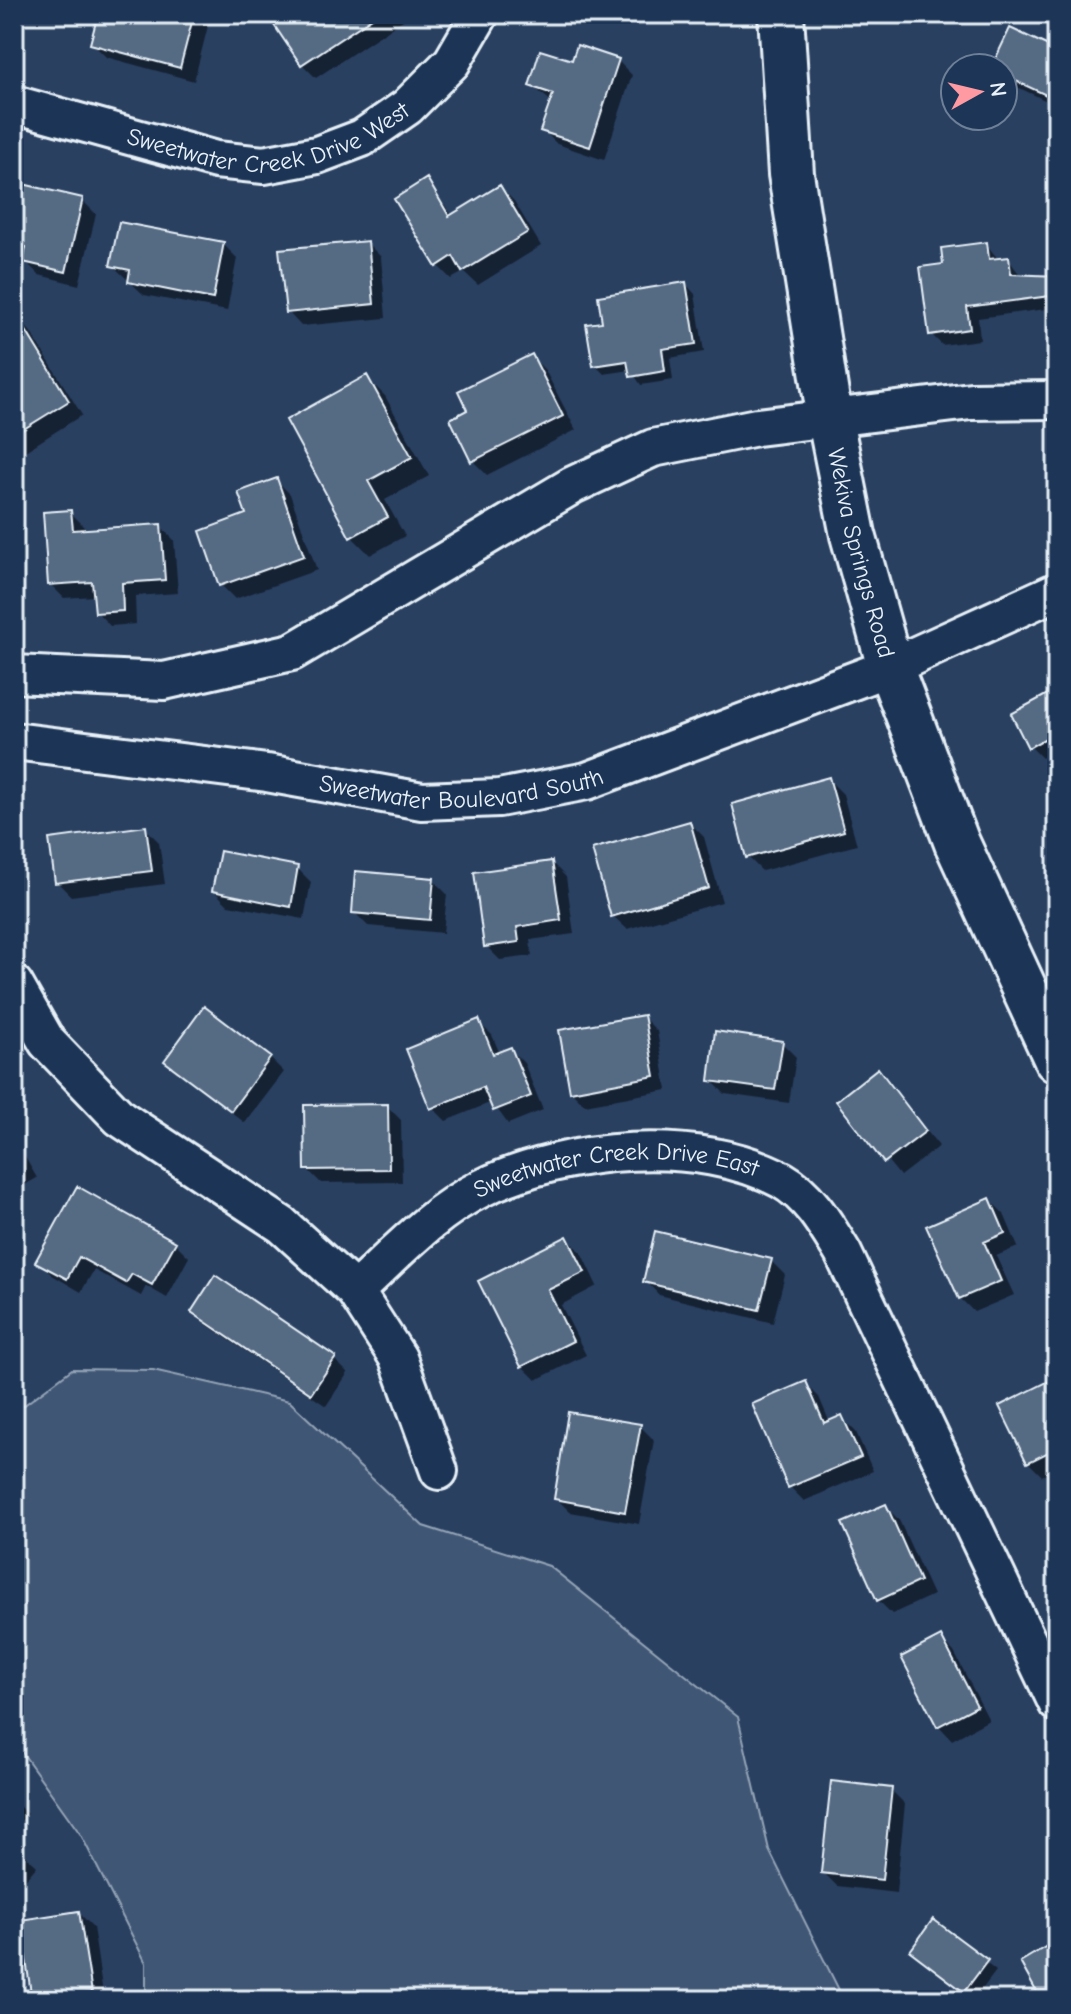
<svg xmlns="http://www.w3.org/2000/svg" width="1071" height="2014" viewBox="0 0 1071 2014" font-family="'Comic Neue',sans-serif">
  <rect width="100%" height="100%" fill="#294061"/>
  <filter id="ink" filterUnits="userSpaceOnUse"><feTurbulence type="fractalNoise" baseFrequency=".0125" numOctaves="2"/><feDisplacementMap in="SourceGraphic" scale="16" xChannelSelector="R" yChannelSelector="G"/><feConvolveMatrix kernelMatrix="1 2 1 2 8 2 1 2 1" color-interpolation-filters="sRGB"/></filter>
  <g filter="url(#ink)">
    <path fill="#415774" stroke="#94a4b6" stroke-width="2" d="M72 1369 153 1370 289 1401 423 1526 549 1566 738 1717 769 1850 842 1996 855 2000H146V1963L81 1835 14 1741V1413Z"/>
    <path fill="#0007" d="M100 14H211L194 81 106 57 92 43Z
      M294 14H403L406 18 316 78 302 64Z
      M1057 52V106L1007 82 1003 78V68H994Z
      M618 61 632 75 604 160 557 144 543 130 552 102 531 85 573 63Z
      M426 181 453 216 500 187 514 201 541 246 478 285 464 272 451 279 438 266Z
      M14 184 82 200 96 214 79 285 39 275 25 261 26 256 14 253Z
      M367 243 381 257 386 318 301 326 288 312Z
      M223 244 237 258 227 311 144 295 113 266Z
      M986 244 999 260 1008 259 1021 276 1057 278V330L1046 318V309L978 318 980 340 942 345 931 334 946 266Z
      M686 284 695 294 704 352 670 358 673 380 641 385 631 370 604 374 595 365 604 323Z
      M16 317 30 331 82 415 19 455 14 450Z
      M531 356 545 370 576 430 487 475 473 461 470 411Z
      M366 377 385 396 429 476 385 500 405 536 370 555 352 537Z
      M276 480 290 494 317 570 235 599 221 585 248 516Z
      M70 512 84 526 85 531 160 526 174 540 178 593 135 596 136 624 110 626 97 612 95 596 64 598 50 584Z
      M1057 691V750L1042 758 1030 746Z
      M829 780 843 794 857 845 762 871 748 857Z
      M690 823 704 837 722 902 627 929 613 916Z
      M146 829 159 842 165 884 71 896 57 882Z
      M552 863 566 877 574 934 530 940 532 956 500 960 486 946Z
      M297 868 311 882 304 919 228 905 214 891Z
      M433 880 447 894 443 933 368 926 354 912Z
      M643 1017 657 1031 667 1090 585 1105 571 1091Z
      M478 1022 492 1035 500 1054 510 1049 524 1063 543 1110 508 1124 492 1102 446 1121 432 1107Z
      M782 1043 796 1057 789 1103 725 1094 711 1080Z
      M270 1058 284 1072 245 1123 166 1060Z
      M878 1071 939 1146 900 1176 839 1101Z
      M387 1106 401 1120 402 1182 321 1183 307 1169Z
      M14 1138 37 1178 14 1191Z
      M990 1200 1004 1214 1018 1247 996 1256 1014 1295 974 1312 960 1298Z
      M567 1238 581 1252 597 1286 561 1305 586 1355 536 1380 522 1366 480 1282Z
      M175 1243 189 1257 167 1298 146 1286 141 1296 94 1270 81 1292 52 1275 38 1261Z
      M771 1261 785 1275 773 1323 659 1295 646 1281Z
      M194 1311 334 1359 348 1373 326 1406 207 1325Z
      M1057 1380V1469L1042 1476 1028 1462Z
      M805 1383 819 1397 830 1423 842 1418 856 1432 873 1471 804 1501 790 1487Z
      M640 1426 654 1440 639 1524 570 1512 556 1498Z
      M885 1506 899 1520 933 1595 892 1614 878 1600Z
      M940 1638 954 1652 989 1720 952 1740 939 1726Z
      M891 1790 905 1804 896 1893 837 1886 823 1872Z
      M14 1801 27 1814 14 1829Z
      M14 1845 37 1866 14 1893Z
      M79 1913 93 1927 104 2000H34L22 1922Z
      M934 1922 996 1971 974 2000 921 1959Z
      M1057 1943V2000H1043L1022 1963Z"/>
    <path fill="#556a83" stroke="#e8f1f8" stroke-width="2" d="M98 14H194L180 68 90 44Z
      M291 14H378L301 65 274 25Z
      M1010 28 1057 50V100L1003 75V68H991Z
      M577 45 619 59 590 147 540 131 553 94 529 86 540 50 572 60Z
      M427 178 449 216 500 185 528 232 462 272 453 256 436 267 394 199Z
      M14 182 83 198 66 272 23 262 26 247 14 244Z
      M119 222 224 242 213 299 128 282 130 270 110 266Z
      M368 241 374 304 286 313 279 249Z
      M987 242 989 259 1009 257 1011 274 1057 276V295L967 307 970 329 929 335 920 267 943 264 941 248Z
      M686 282 696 344 662 349 665 371 630 377 627 361 593 366 586 324 602 322 598 296Z
      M14 311 69 401 14 435Z
      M532 354 563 416 471 462 450 419 467 410 458 391Z
      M367 375 412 457 368 481 388 517 350 538 286 420Z
      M277 478 304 556 219 586 200 531 246 514 238 492Z
      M71 510 73 530 161 524 165 580 122 583 123 611 95 613 92 582 48 585 43 512Z
      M1057 689V732L1028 748 1011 714Z
      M829 777 844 831 746 858 732 804Z
      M690 821 709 888 611 917 592 849Z
      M146 826 152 871 55 883 49 839Z
      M220 851 298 866 291 907 212 891Z
      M552 861 561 920 517 927 519 942 484 947 474 872Z
      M355 871 434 878 430 920 352 913Z
      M204 1006 271 1057 231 1111 164 1061Z
      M644 1015 655 1076 570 1092 559 1030Z
      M479 1019 493 1054 511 1047 531 1096 493 1111 483 1087 430 1109 406 1049Z
      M715 1031 783 1041 775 1090 709 1081Z
      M878 1068 926 1131 884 1163 836 1101Z
      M388 1104 389 1169 305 1170 304 1105Z
      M77 1186 176 1242 152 1285 132 1274 126 1283 79 1257 67 1279 35 1262Z
      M990 1198 1005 1233 984 1242 1001 1281 959 1299 926 1226Z
      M655 1231 772 1259 759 1310 643 1282Z
      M567 1236 585 1272 548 1290 573 1341 521 1367 478 1281Z
      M215 1275 336 1357 311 1394 191 1312Z
      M1057 1377V1448L1027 1463 999 1406Z
      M806 1381 824 1423 842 1415 861 1457 788 1488 752 1404Z
      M568 1412 641 1424 625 1512 554 1499Z
      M886 1504 920 1581 877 1601 842 1523Z
      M941 1636 977 1706 937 1727 901 1657Z
      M831 1781 892 1788 882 1880 821 1873Z
      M79 1911 92 1993 32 2000 20 1920Z
      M933 1919 988 1960 964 1992 910 1951Z
      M1057 1940V1994L1041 2000 1020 1962Z"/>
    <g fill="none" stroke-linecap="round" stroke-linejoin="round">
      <defs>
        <g id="minor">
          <path id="s1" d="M14 104 216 160 264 165 317 155 362 138 407 107 452 62 480 14"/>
          <path d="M14 674 164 681 292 652 573 485 653 448 757 427 971 401 1057 400"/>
          <path id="s2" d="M14 741 267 773 422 801 499 798 587 781 890 667 1057 591"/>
          <path d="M14 984 47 1042 120 1118 282 1225 355 1291 398 1358 439 1471"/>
          <path id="s3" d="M355 1291C394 1255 433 1212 482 1188 565 1147 698 1135 782 1180 810 1196 827 1227 843 1253L1057 1703"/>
        </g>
        <g id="major">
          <path id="s4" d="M781 14 791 174 830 420 853 535 890 667 957 843 1057 1060"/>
        </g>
      </defs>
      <use href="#minor" stroke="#e8f1f8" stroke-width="42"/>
      <use href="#major" stroke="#e8f1f8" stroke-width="50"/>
      <use href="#minor" stroke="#1d3557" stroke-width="36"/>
      <use href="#major" stroke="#1d3557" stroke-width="44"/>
    </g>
  </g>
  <g text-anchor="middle" stroke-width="7" stroke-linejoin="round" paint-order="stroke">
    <g font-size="24" fill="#e8f1f8" stroke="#1d3557">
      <text dy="8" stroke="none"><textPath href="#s1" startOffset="266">Sweetwater Creek Drive West</textPath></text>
      <text dy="8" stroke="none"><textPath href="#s4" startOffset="546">Wekiva Springs Road</textPath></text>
      <text dy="8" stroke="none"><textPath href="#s2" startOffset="452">Sweetwater Boulevard South</textPath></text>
      <text dy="8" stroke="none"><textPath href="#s3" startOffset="302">Sweetwater Creek Drive East</textPath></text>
    </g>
  </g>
  <rect width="1071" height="2014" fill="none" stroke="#1d3557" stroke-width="48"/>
  <rect x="24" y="24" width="1023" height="1966" fill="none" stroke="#e8f1f8" stroke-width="3" filter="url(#ink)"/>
  <g transform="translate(979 92) rotate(82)"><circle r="38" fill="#1d3557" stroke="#6e8097" stroke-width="2"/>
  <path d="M0-6L14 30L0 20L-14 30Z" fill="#ff9aa2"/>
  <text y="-12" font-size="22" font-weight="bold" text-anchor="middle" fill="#e8f1f8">N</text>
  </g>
</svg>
